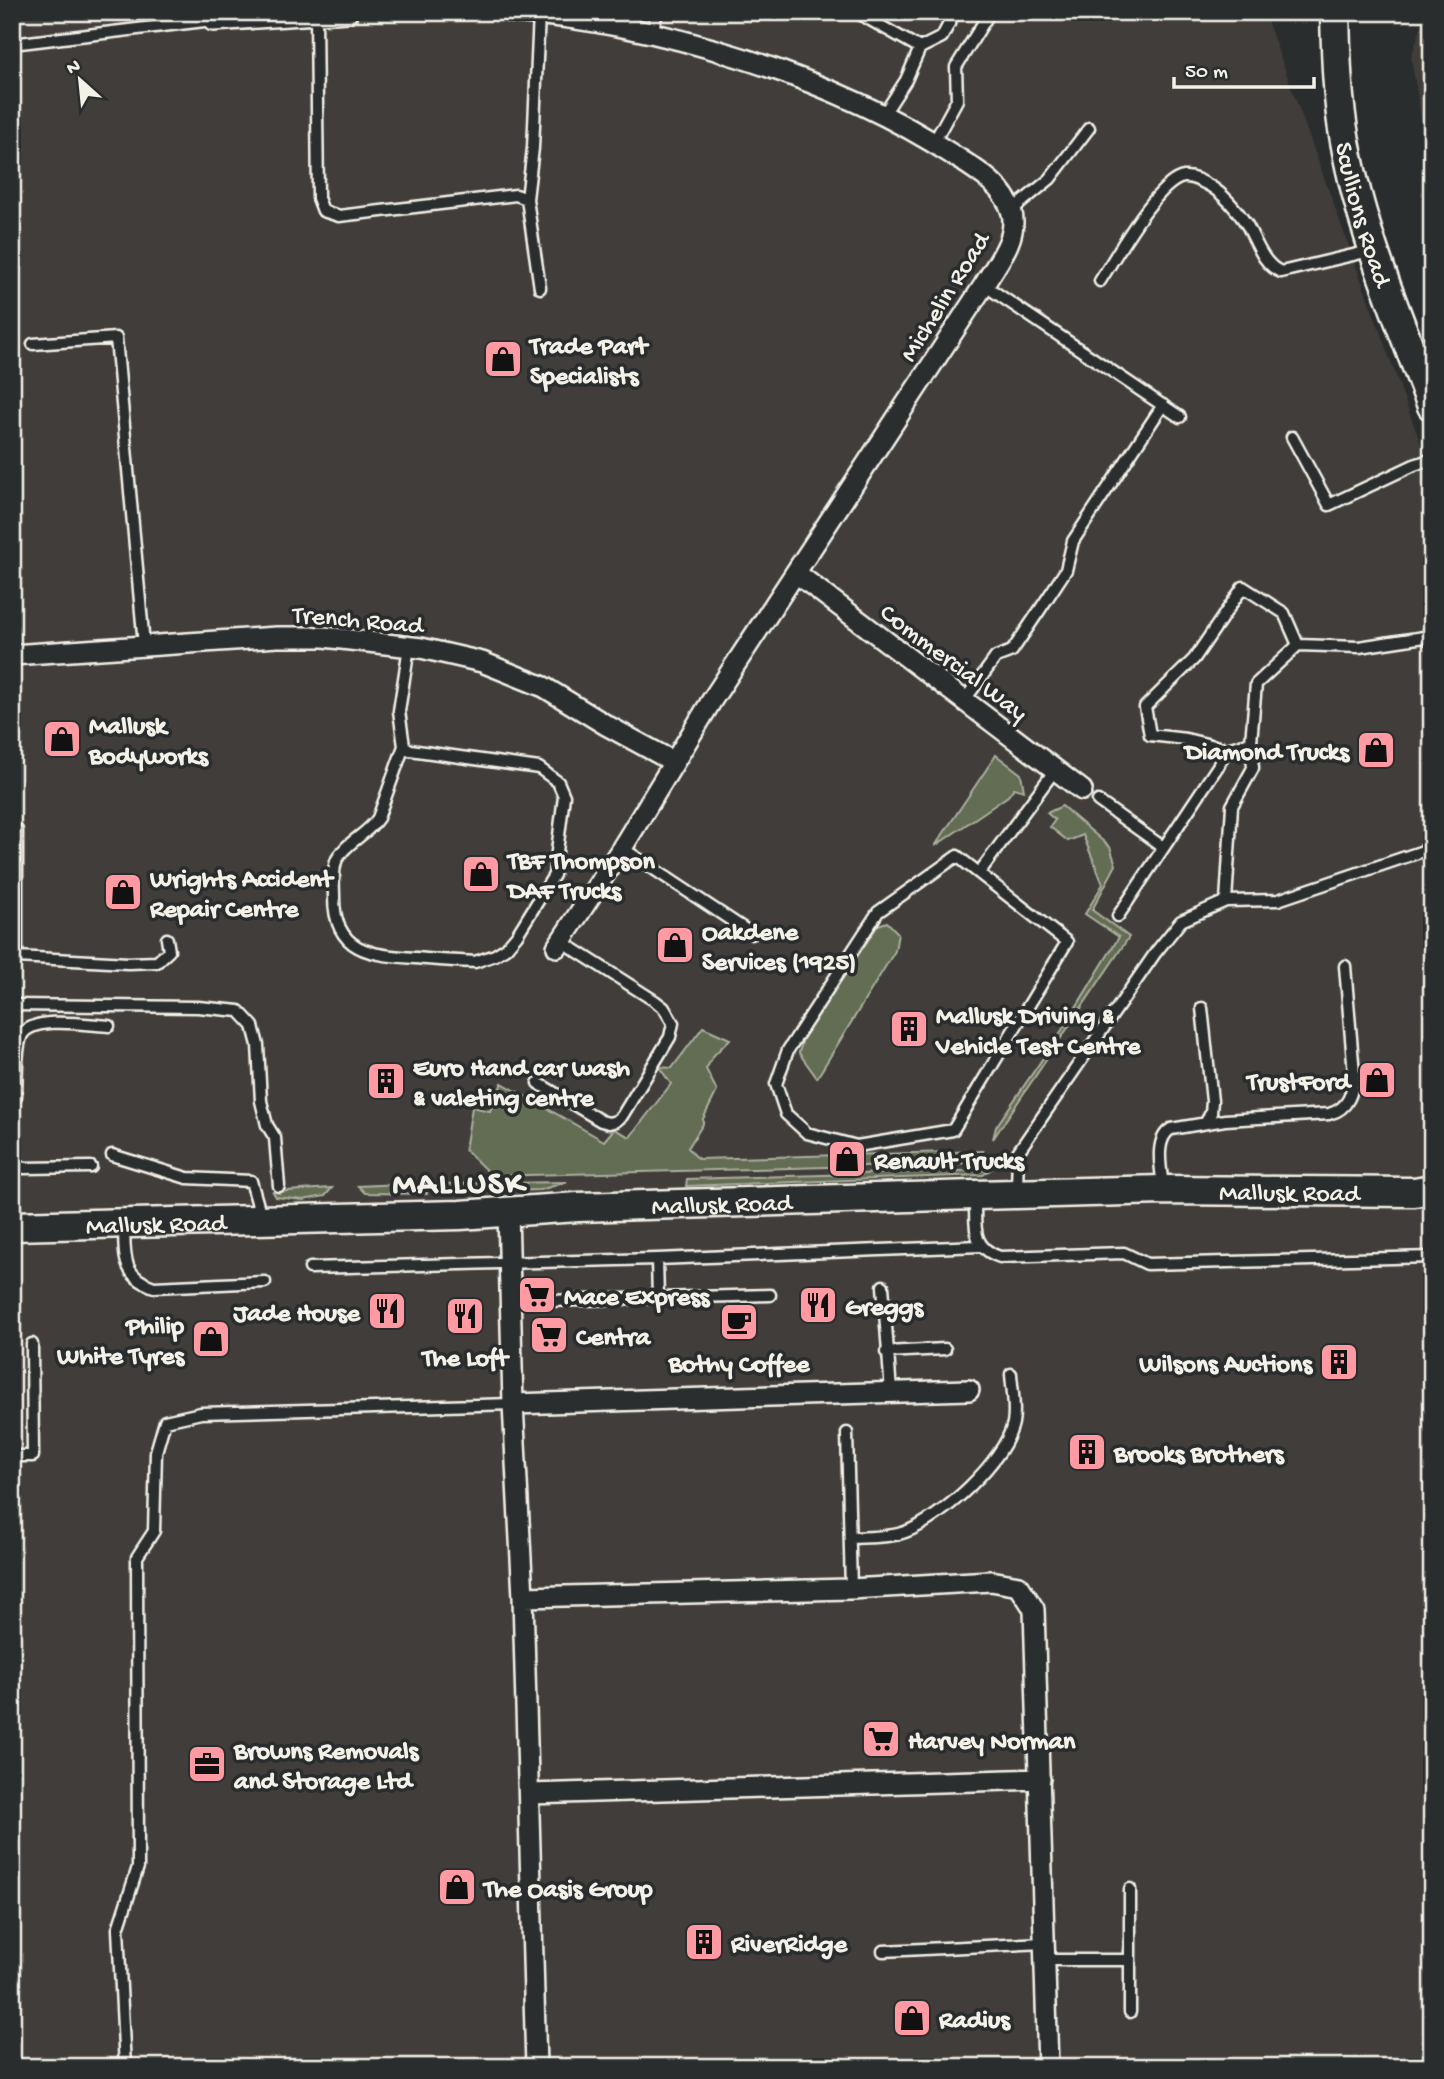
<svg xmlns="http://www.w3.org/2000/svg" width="1444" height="2079" viewBox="0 0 1444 2079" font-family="'Gochi Hand',sans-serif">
  <rect width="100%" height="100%" fill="#2a2d2e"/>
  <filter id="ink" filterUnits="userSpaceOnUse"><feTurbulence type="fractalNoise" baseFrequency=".0143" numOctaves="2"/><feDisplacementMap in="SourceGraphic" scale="14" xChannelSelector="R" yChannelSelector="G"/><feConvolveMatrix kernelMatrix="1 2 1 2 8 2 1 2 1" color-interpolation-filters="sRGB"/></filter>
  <g filter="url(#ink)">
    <path fill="#3f3d3a" d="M12 12H1264L1432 475V2067H1355L1352 2055 1333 2067H12Z
      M1426 12H1432V186L1411 57Z"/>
    <path fill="#646d53" stroke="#acaf9e" stroke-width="2" d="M996 755 1021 774 1024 791 1014 788 1008 796 935 846Z
      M1062 806 1110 847 1116 865 1092 910 1129 937 993 1139 996 1127 1064 1027 1119 937 1085 914 1103 884 1083 835 1068 841 1050 827 1055 820 1047 813Z
      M887 922 898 933 895 951 817 1078 799 1053 803 1038 878 925Z
      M703 1027 730 1039 714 1055 706 1069 717 1091 703 1119V1124L688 1148 698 1159 983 1151 976 1163 492 1176 465 1150 472 1107 490 1111 502 1083 604 1141 614 1129 630 1137 671 1084 659 1067 672 1068Z
      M990 1170 983 1175 686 1186 687 1179Z
      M567 1182 540 1190 438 1193 437 1184Z
      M425 1183 427 1194 365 1193 358 1186Z
      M332 1188 325 1196 303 1200 276 1197 273 1192Z"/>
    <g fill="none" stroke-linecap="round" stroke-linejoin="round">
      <defs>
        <path id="service" d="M856 12 920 48
          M316 15 318 198 323 211 339 216 516 195 527 199 540 288
          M652 34 657 12
          M12 44 213 20
          M884 114 906 80 920 48 942 37 955 12
          M934 142 957 100 956 67 990 12
          M527 199 533 148 539 14
          M1011 211 1050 179 1089 128
          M1100 281C1115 258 1158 180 1184 177 1193 176 1203 182 1210 186 1225 195 1237 210 1247 225 1256 241 1263 265 1281 272L1370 251
          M984 285 1180 417
          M33 344 116 338 144 645
          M1292 437 1329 505 1414 465 1432 459
          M964 701 996 657 1012 651 1039 611 1066 570 1073 541 1163 405
          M1251 742 1227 749 1186 739 1150 735 1145 707 1194 659 1243 587 1284 613 1298 645
          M404 746 378 818C367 835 346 842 337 859 332 870 334 885 334 897 334 953 372 955 416 958 436 960 456 961 475 962L495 955 506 948 517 935 554 875 564 796 558 782 539 768 410 750 404 746 399 711 409 647
          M1098 801 1163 847
          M622 848 752 934
          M957 856 1067 942 953 1130 857 1146 807 1133 786 1114 776 1084 788 1050 878 912Z
          M979 873 1055 770
          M1226 901 1232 806 1253 768 1251 742 1256 684 1298 645 1359 647 1424 637 1432 642
          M1118 916 1218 766 1227 749
          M13 957H17V830
          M17 957 128 963 157 962 169 951 167 939
          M12 1005 198 1007 239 1011 253 1026 258 1045 261 1101 267 1125 275 1138 279 1186
          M1202 1008 1212 1101 1211 1113 1206 1122
          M17 1063C18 1054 18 1043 22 1035 34 1015 88 1025 109 1026
          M538 1083 601 1121 609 1123 616 1121 622 1116 670 1037 673 1023 664 1008 655 1001 561 941
          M12 1106 16 1096 17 1063H13
          M112 1155 187 1178 251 1181 261 1216
          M12 1161 24 1168 91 1167
          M1163 1186C1161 1169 1154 1139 1171 1129L1225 1120 1329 1114C1349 1109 1353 1092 1354 1074L1345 966
          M1017 1190 1018 1152 1156 952 1181 921 1226 901 1278 900 1432 848
          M975 1199C976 1225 970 1247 1000 1257L1124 1253 1147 1264 1432 1257
          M124 1225C125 1255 121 1276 154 1287L265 1282
          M657 1259 658 1298
          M310 1268 657 1259 980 1246
          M883 1286 891 1392
          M546 1301 770 1295
          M886 1352 945 1349
          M847 1433 851 1589
          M12 1456H33L32 1344
          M851 1538C868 1537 889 1538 905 1532 941 1519 1005 1461 1013 1423 1016 1408 1012 1389 1011 1374
          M883 1951 1044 1943
          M1044 1960H1130V1889
          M1130 1960V2012
          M12 2066 57 2067
          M125 2067 118 1929 138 1867 137 1557 154 1531 156 1452 165 1421 201 1413 513 1404"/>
        <path id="minor" d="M511 12C656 22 831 76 953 155 975 169 1005 186 1012 213 1018 239 996 264 984 285L712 700 622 848 557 947
          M213 21 348 12
          M796 573 1082 790
          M12 655 277 637H324L421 648 482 662 544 687 606 725 674 762
          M508 1211 513 1404 523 1597 536 2067
          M513 1404 969 1390
          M523 1597 851 1589 991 1581 1019 1586 1034 1609 1048 2067
          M529 1794 1040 1779"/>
        <g id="secondary">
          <path id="s1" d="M1335 12C1336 55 1337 98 1345 141 1361 232 1399 319 1432 406"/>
          <path id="s2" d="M12 1226 460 1215 578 1207 975 1195 1163 1190 1414 1192 1432 1189"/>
        </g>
      </defs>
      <use href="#service" stroke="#f4f1e8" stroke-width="15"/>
      <use href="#minor" stroke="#f4f1e8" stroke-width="24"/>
      <use href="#secondary" stroke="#f4f1e8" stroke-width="33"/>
      <use href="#service" stroke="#2a2d2e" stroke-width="10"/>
      <use href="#minor" stroke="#2a2d2e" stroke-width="19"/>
      <use href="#secondary" stroke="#2a2d2e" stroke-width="28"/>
    </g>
  </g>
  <defs>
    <symbol id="shop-square" viewBox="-11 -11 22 22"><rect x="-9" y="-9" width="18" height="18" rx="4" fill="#ff9aa2" stroke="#2a2d2e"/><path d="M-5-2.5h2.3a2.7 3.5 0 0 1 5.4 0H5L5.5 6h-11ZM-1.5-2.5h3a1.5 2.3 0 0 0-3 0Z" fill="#111"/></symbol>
    <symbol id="building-square" viewBox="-11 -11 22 22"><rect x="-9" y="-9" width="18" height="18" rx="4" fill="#ff9aa2" stroke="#2a2d2e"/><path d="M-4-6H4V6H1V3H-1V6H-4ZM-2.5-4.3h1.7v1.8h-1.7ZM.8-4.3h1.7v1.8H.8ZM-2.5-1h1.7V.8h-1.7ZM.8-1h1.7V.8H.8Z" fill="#111"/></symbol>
    <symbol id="supermarket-square" viewBox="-11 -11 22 22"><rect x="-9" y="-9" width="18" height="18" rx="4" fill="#ff9aa2" stroke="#2a2d2e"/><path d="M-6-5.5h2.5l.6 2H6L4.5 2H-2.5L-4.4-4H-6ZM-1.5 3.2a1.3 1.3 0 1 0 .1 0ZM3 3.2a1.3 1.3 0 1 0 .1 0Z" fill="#111"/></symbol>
    <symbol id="restaurant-square" viewBox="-11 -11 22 22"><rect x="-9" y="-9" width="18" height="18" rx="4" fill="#ff9aa2" stroke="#2a2d2e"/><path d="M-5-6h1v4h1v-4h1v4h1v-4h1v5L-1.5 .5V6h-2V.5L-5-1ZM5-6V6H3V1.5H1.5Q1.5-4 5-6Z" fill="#111"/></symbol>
    <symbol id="cafe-square" viewBox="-11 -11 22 22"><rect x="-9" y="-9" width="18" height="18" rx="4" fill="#ff9aa2" stroke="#2a2d2e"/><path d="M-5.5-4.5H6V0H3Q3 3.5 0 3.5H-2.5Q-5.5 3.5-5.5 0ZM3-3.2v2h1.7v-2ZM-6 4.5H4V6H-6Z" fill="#111"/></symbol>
    <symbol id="office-square" viewBox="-11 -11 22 22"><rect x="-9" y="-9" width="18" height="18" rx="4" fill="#ff9aa2" stroke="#2a2d2e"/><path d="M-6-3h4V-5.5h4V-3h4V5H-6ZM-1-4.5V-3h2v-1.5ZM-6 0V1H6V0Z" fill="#111"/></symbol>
  </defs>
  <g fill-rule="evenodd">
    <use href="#shop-square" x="481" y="337" width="44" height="44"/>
    <use href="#shop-square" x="40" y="717" width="44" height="44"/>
    <use href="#shop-square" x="1354" y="728" width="44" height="44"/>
    <use href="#shop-square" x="459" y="852" width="44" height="44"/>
    <use href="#shop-square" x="101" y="870" width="44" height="44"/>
    <use href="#shop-square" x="653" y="923" width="44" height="44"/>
    <use href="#building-square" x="887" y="1007" width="44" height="44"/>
    <use href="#shop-square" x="1355" y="1058" width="44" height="44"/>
    <use href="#building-square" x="364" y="1059" width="44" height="44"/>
    <use href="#shop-square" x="825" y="1137" width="44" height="44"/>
    <use href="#supermarket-square" x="515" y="1273" width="44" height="44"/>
    <use href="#restaurant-square" x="796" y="1283" width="44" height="44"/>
    <use href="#restaurant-square" x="365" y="1289" width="44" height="44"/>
    <use href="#restaurant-square" x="443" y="1294" width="44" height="44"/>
    <use href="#cafe-square" x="717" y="1300" width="44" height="44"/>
    <use href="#supermarket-square" x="527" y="1313" width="44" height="44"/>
    <use href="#shop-square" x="189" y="1317" width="44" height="44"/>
    <use href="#building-square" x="1317" y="1340" width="44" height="44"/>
    <use href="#building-square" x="1065" y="1430" width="44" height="44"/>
    <use href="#supermarket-square" x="859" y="1717" width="44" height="44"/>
    <use href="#office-square" x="185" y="1742" width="44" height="44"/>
    <use href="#shop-square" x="435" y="1865" width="44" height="44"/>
    <use href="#building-square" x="682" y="1920" width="44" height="44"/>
    <use href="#shop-square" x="890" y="1996" width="44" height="44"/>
  </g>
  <g text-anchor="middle" stroke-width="7" stroke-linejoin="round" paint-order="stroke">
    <g font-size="26" fill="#f4f1e8" stroke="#2a2d2e">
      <text dy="9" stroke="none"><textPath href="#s1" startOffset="205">Scullions Road</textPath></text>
      <text transform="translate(943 296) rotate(-58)" y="9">Michelin Road</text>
      <text transform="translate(358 618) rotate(5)" y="9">Trench Road</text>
      <text transform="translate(955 661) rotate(37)" y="9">Commercial Way</text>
      <text dy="9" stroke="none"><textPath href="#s2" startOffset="1278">Mallusk Road</textPath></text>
      <text dy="9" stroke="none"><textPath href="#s2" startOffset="710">Mallusk Road</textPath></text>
      <text dy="9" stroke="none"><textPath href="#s2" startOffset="144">Mallusk Road</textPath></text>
    </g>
    <g font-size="26" font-weight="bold" fill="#f4f1e8" stroke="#2a2d2e" text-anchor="start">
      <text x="530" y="353">Trade Part<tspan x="530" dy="30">Specialists</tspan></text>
      <text x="89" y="733">Mallusk<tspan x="89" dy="30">Bodyworks</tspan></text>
      <text x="1349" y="759" text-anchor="end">Diamond Trucks</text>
      <text x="508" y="868">TBF Thompson<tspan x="508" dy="30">DAF Trucks</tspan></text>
      <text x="150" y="886">Wrights Accident<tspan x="150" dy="30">Repair Centre</tspan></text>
      <text x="702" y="939">Oakdene<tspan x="702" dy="30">Services (1925)</tspan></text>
      <text x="936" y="1023">Mallusk Driving &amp;<tspan x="936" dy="30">Vehicle Test Centre</tspan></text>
      <text x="413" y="1075">Euro Hand car wash<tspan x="413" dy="30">&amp; valeting centre</tspan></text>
      <text x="1350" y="1089" text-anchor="end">TrustFord</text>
      <text x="874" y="1168">Renault Trucks</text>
      <text x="564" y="1304">Mace Express</text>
      <text x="845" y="1314">Greggs</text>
      <text x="360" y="1320" text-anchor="end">Jade House</text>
      <text x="184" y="1333" text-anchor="end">Philip<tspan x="184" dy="30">White Tyres</tspan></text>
      <text x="576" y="1344">Centra</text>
      <text x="465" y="1365" text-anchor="middle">The Loft</text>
      <text x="739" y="1371" text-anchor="middle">Bothy Coffee</text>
      <text x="1312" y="1371" text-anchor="end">Wilsons Auctions</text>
      <text x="1114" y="1461">Brooks Brothers</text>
      <text x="908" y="1748">Harvey Norman</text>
      <text x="234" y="1758">Browns Removals<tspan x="234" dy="30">and Storage Ltd</tspan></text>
      <text x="484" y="1896">The Oasis Group</text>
      <text x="731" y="1951">RiverRidge</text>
      <text x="939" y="2027">Radius</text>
    </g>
    <g font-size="33" font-weight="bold" letter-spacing="2" fill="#f4f1e8" stroke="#2a2d2e">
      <text x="459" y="1192">MALLUSK</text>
    </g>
  </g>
  <rect width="1444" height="2079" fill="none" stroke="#2a2d2e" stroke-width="42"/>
  <rect x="21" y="21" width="1402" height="2037" fill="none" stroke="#f4f1e8" stroke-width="2.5" filter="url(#ink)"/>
  <g transform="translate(80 80) rotate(333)" stroke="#2a2d2e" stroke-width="5" paint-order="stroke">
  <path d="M0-5L12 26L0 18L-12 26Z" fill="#f4f1e8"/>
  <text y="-10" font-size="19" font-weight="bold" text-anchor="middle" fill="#f4f1e8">N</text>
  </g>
  <path d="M1174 77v10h140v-10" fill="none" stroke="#f4f1e8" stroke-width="3.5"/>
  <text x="1185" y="77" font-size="21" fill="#f4f1e8" stroke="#2a2d2e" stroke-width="5" paint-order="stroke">50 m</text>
</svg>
